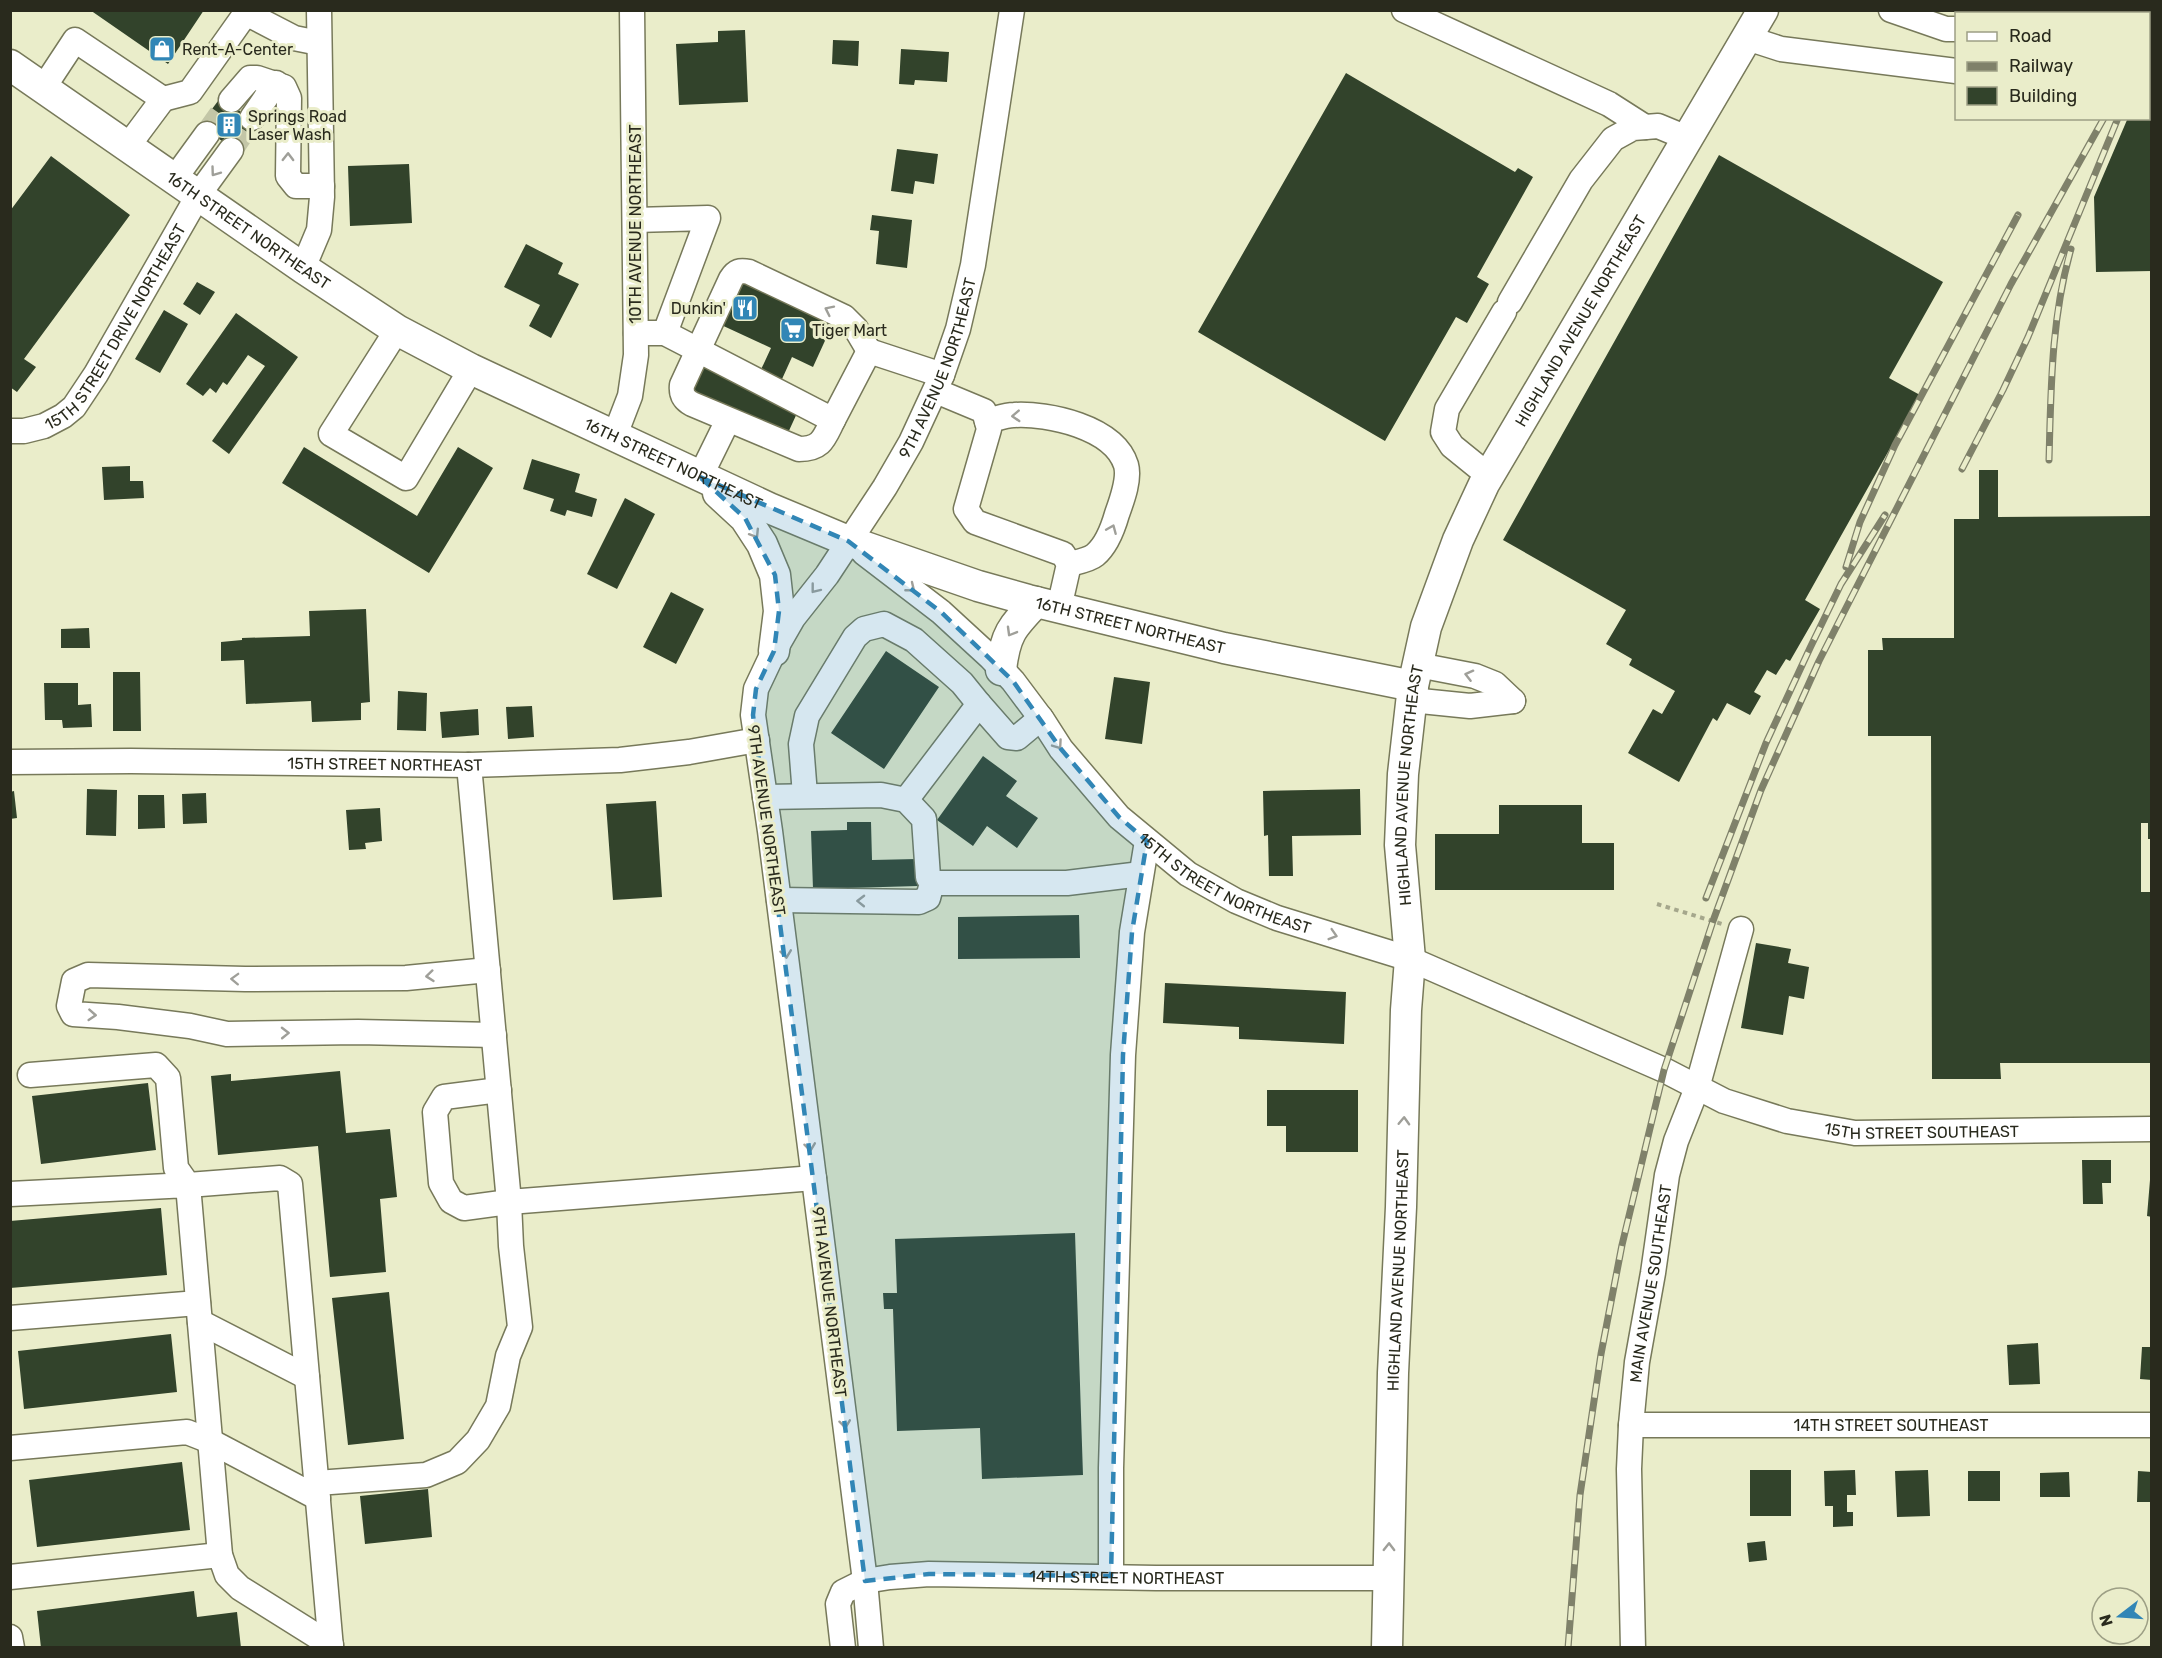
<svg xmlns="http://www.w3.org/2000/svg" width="2162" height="1658" viewBox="0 0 2162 1658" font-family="Rubik,sans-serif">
  <rect width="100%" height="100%" fill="#eaedca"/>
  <path fill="#32432b" d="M90 10H204L168 64Z
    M745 30 748 102 679 105 676 44 718 42V31Z
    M833 40 859 41 858 66 832 64Z
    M901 49 949 52 947 82 915 80 914 85 899 84Z
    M1346 73 1515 172 1518 168 1533 177 1477 277 1489 284 1467 323 1456 317 1385 441 1198 332Z
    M221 97 257 124 237 152 200 125Z
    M2152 119V271L2096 272 2094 197 2127 120Z
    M897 149 938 154 934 184 915 181 913 194 891 191Z
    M1719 155 1943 282 1889 378 1920 395 1805 600 1820 609 1790 661 1786 659 1776 675 1767 670 1754 692 1761 696 1750 715 1727 703 1717 721 1713 718 1679 782 1628 753 1653 709 1662 714 1675 691 1629 665 1632 659 1606 644 1626 610 1503 540Z
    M51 156 130 215 24 359 36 367 17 392 10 387V211Z
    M409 164 412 223 350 226 348 166Z
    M872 215 912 220 907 268 876 264 879 231 870 230Z
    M526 244 563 263 558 274 579 284 551 338 529 326 540 305 504 287Z
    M738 277 834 321 813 367 792 357 773 399 798 411 787 435 692 391 703 367 752 389 771 348 717 323Z
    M197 282 215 292 200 315 183 304Z
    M164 310 188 324 160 373 135 359Z
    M236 313 298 357 229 454 212 441 265 366 248 355 227 385 223 382 216 393 210 388 203 396 186 384Z
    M304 447 417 516 458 447 493 468 429 573 282 483Z
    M532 459 580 474 575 492 597 499 592 517 567 510 565 516 550 511 554 499 523 489Z
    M130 466V481H143L144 498 104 500 102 467Z
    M1979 470H1998V517L2152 516V839H2148V823H2141V892H2152V1063H2000L2001 1079H1932L1931 736H1868V650H1883L1882 638H1954V519H1979Z
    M625 498 655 514 617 589 587 574Z
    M671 592 704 609 676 664 643 647Z
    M366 609 370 702 361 703V720L312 722 311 701 246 704 244 660 221 661V642L242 640V638L310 636 309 611Z
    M89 628 90 648H61V629Z
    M886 651 939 687 884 769 831 733Z
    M113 672H140L141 731H113Z
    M1114 677 1150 682 1142 744 1105 739Z
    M44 683H78V705L91 704 92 727 63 728 62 720H45Z
    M398 691 427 693 426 731 397 730Z
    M532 706 534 737 508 739 506 707Z
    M478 709 479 735 442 738 440 712Z
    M983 756 1017 781 1006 796 1038 818 1017 848 987 826 973 846 937 820Z
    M87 789 117 790 116 836 86 835Z
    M1360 789 1361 835 1292 836 1293 876H1269L1268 835 1264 836 1263 791Z
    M14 791 17 818 10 819V792Z
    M206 793 207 823 183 824 182 794Z
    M138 795H164L165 828 138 829Z
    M656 801 662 897 613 900 606 804Z
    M1499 805H1582V843H1614V890H1435V834H1499Z
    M380 808 382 841 365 843 366 849 349 850 346 810Z
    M847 822H871L872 860 917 859 918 886 813 889 811 831 847 830Z
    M1079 915 1080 958 958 959V917Z
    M1756 943 1791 949 1788 963 1809 967 1804 999 1789 996 1783 1035 1741 1028Z
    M1165 983 1346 992 1344 1044 1239 1039V1027L1163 1023Z
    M340 1071 346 1133 390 1129 397 1197 380 1199 386 1272 330 1277 318 1146 218 1155 211 1076 231 1074V1081Z
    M148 1083 156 1150 41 1164 32 1096Z
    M1267 1090H1358V1152H1286V1126H1267Z
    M2082 1160H2111V1183H2102L2103 1204H2083Z
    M2150 1180H2152V1217L2147 1216Z
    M161 1208 167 1275 10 1288V1221Z
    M1075 1233 1083 1475 982 1479 980 1428 897 1431 893 1309H884L883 1293H897L895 1239Z
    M389 1292 404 1439 348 1445 332 1298Z
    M171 1334 177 1392 24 1409 18 1351Z
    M2038 1343 2040 1384 2009 1385 2007 1345Z
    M2142 1347H2152V1380L2140 1379Z
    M182 1462 190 1530 37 1547 29 1480Z
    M1750 1470H1791V1516H1750Z
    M1855 1470 1856 1495H1847V1512H1853V1526L1833 1527V1506H1825L1824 1471Z
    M1928 1470 1930 1516 1897 1517 1895 1471Z
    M1968 1471H2000V1501H1968Z
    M2138 1471 2152 1472V1502H2137Z
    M2069 1472 2070 1497H2040V1473Z
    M428 1489 432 1537 365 1544 360 1496Z
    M1765 1541 1767 1560 1749 1562 1747 1543Z
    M194 1591 197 1617 237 1612 241 1648H41L37 1611Z"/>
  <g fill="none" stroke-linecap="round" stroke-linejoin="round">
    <path stroke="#c3c6a7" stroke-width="24" stroke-dasharray="24 12" stroke-linecap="butt" d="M207 134 231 100
      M231 150 252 118"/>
    <defs>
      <g id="minor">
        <path d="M1404 10 1609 104 1645 127"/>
        <path d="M1891 10 1946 29H1956"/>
        <path d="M2010 14 2012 10"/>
        <path d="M2066 14 2068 10"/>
        <path d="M1747 38 1781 49 1956 71"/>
        <path d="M44 87 75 40 163 99 128 146"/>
        <path d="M2148 93H2152"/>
        <path d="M163 99 190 92 246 13 294 38 319 43"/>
        <path d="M231 100 250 78H257L284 87 289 98 288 176 296 186H322"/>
        <path d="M252 118 276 83"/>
        <path d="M175 178 207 134"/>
        <path d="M635 220 708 218 665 333"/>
        <path d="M303 268 319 230 322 197 319 10"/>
        <path d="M1510 302 1581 180 1613 139 1633 128 1658 126 1687 138"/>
        <path d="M397 330 331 434 406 478 471 369"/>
        <path d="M636 333H665L833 420 869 351 942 375"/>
        <path d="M936 391 984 411 989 429 966 509 975 522 1063 554 1069 564 1059 608"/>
        <path d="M833 420C824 438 822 449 799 449L692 404C683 399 681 394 682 385L731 279C736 271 740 270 749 272L844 317 856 329 869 351"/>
        <path d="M987 421C996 419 1005 415 1014 415 1048 413 1114 427 1126 465 1130 479 1122 500 1117 514 1113 528 1107 545 1095 555 1089 560 1077 562 1069 564"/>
        <path id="s1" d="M10 431H24L44 426 63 416 74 407 96 374 199 194 231 150"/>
        <path d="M615 435 630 396 636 355 632 10"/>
        <path d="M1489 476 1452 446 1443 432 1447 409 1504 312"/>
        <path d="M700 477 728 420"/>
        <path id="s2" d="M864 553 941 612 990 657 1013 681 1043 721 1061 749 1119 817 1188 874 1236 901 1277 918 1410 959 1664 1070 1724 1101 1787 1121 1855 1133 2152 1129"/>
        <path d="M1418 665 1475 676 1495 684 1513 701"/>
        <path d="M1411 700 1470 706 1513 701"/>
        <path id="s3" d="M10 762 131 761 469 765 620 760 689 752 757 740"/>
        <path d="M469 765 509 1202 814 1178"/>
        <path d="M805 795 801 744 807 716 855 637 864 629 884 624 914 640 962 683 979 704"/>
        <path d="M765 797 881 795 906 800 924 819 928 877 932 883H1067L1141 874"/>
        <path d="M906 800 979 704 1008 737 1017 738 1041 718"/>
        <path d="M779 900 919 902 928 898 932 883"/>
        <path d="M488 970 406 978 245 979 88 975 74 981 69 1006 73 1014 118 1017 190 1026 227 1034 358 1032 494 1035"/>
        <path d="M30 1075 156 1065 168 1078 176 1168 188 1185 280 1178 290 1184 331 1648"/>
        <path d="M10 1194 188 1185 220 1555 227 1575 240 1588 331 1645"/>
        <path d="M10 1318 198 1303"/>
        <path d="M200 1322 307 1377"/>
        <path id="s4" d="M1631 1425H2152"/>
        <path d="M10 1448 187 1432 210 1441 318 1498"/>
        <path d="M317 1483 426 1475 457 1462 478 1440 498 1406 508 1356 520 1327 511 1246 509 1202 464 1208 451 1201 441 1183 435 1112 444 1097 499 1090"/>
        <path d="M1111 1576V1468L1123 1055 1132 932 1147 841"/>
        <path d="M10 1577 220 1555"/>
        <path d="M10 1637 12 1648"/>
        <path id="s5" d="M843 1648 838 1604 843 1592 865 1581 890 1577 929 1574 1156 1578H1388"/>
        <path id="s6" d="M871 1648 865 1581 770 831 753 715 756 689 774 651 793 618 827 575 885 487 911 442 942 375 958 329 973 265 1012 10"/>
        <path id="s7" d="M1633 1648 1629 1469 1631 1425 1637 1362 1653 1273 1667 1175 1676 1141 1697 1088 1741 929"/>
      </g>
      <g id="major">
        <path id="s8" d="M10 65 303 268 397 330 471 369 769 508 848 541 978 586 1028 600 1224 648 1413 686"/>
        <path d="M718 493 745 518 762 544 775 575 779 611 774 651"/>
        <path d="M1001 670C1005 634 1012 627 1036 602"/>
        <path id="s9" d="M1387 1648 1393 1373 1401 1207 1406 1010 1410 959 1400 845 1403 774 1413 686 1426 627 1458 540 1484 484 1763 10"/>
      </g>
    </defs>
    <use href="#minor" stroke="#77795a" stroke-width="27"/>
    <use href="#major" stroke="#77795a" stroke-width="33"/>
    <path stroke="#a5a78c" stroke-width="4" stroke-dasharray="4.5 4.5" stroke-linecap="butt" d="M1657 904 1722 924"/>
    <use href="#minor" stroke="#fff" stroke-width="24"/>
    <use href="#major" stroke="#fff" stroke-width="30"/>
    <defs>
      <path id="rail" d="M2148 38 2152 30
        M2049 460C2051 389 2051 319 2071 249
        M1962 469 2003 390 2028 337 2118 118
        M1846 567 1860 522 1895 445 2018 215
        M1706 898 1766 743 1810 648 1841 584 1885 515
        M1568 1648 1580 1495 1601 1354 1622 1245 1664 1070 1713 921 1761 790 1819 661 2011 284 2104 118"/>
    </defs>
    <use href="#rail" stroke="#7f816a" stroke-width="7"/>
    <use href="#rail" stroke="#eaedca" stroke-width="4.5" stroke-dasharray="14" stroke-linecap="butt"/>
  </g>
  <defs><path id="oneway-chevron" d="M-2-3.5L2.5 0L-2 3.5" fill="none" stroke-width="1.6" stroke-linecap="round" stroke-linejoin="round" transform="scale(1.5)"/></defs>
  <g stroke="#9f9f99">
    <use href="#oneway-chevron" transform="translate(288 157) rotate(-89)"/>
    <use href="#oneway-chevron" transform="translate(215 172) rotate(126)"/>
    <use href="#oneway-chevron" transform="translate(829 310) rotate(-154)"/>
    <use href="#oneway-chevron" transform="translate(1016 416) rotate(177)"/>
    <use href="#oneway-chevron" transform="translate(1112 529) rotate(-67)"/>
    <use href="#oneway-chevron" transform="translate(755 534) rotate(58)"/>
    <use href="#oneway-chevron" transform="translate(911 588) rotate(39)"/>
    <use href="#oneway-chevron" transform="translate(815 589) rotate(128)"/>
    <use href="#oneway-chevron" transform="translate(1011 632) rotate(120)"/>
    <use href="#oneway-chevron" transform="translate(1469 675) rotate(-166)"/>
    <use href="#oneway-chevron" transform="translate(1058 745) rotate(55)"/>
    <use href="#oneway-chevron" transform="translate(861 901) rotate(-179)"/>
    <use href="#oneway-chevron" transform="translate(1333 935) rotate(17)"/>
    <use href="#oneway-chevron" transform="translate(786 954) rotate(83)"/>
    <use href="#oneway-chevron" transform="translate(430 976) rotate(174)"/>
    <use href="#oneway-chevron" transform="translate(235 979) rotate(-178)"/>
    <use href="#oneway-chevron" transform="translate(92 1015) rotate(4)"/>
    <use href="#oneway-chevron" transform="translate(285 1033) rotate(-1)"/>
    <use href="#oneway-chevron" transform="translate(1404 1121) rotate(-88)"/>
    <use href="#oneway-chevron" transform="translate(810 1147) rotate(83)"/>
    <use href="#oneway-chevron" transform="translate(845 1424) rotate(83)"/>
    <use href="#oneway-chevron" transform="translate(1389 1547) rotate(-89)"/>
  </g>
  <path fill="#3186b6" fill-opacity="0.2" stroke="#3186b6" stroke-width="4.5" stroke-dasharray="12 8" stroke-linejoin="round" d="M700 477 848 541 941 612 1013 681 1061 749 1119 817 1147 841 1132 932 1123 1055 1111 1576 929 1574 865 1581 753 715 756 689 774 651 779 611 775 575 745 518Z"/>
  <defs>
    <symbol id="shop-square" viewBox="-11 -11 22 22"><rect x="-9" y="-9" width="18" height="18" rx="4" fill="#3186b6" stroke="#eaedca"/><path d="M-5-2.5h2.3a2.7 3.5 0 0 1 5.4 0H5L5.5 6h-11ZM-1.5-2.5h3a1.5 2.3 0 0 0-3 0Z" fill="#fff"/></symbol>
    <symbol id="building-square" viewBox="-11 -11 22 22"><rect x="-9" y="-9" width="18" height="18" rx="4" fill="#3186b6" stroke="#eaedca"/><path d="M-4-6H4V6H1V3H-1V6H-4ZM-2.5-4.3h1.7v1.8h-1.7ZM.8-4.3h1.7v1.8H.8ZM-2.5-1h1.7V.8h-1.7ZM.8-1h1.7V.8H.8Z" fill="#fff"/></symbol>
    <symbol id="restaurant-square" viewBox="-11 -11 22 22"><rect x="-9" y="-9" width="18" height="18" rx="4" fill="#3186b6" stroke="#eaedca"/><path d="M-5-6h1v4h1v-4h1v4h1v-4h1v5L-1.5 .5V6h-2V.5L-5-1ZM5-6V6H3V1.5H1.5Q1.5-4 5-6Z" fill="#fff"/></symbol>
    <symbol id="supermarket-square" viewBox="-11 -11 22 22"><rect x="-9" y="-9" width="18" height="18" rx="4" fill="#3186b6" stroke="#eaedca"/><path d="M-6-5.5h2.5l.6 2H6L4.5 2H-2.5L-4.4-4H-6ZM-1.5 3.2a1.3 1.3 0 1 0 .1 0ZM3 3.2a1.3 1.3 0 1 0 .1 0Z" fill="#fff"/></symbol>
  </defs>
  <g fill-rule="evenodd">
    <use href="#shop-square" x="147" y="34" width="30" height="30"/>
    <use href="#building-square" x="214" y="110" width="30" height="30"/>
    <use href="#restaurant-square" x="730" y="293" width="30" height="30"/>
    <use href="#supermarket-square" x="778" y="315" width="30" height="30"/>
  </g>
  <g text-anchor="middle" stroke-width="6" stroke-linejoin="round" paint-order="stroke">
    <g font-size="16" fill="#292a1d" stroke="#eaedca" text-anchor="start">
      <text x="182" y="55">Rent-A-Center</text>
      <text x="248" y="122">Springs Road<tspan x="248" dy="18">Laser Wash</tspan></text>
      <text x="726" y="314" text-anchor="end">Dunkin'</text>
      <text x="812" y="336">Tiger Mart</text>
    </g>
    <g font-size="16" fill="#292a1d" stroke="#eaedca">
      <text transform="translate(635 224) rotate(-90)" y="6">10TH AVENUE NORTHEAST</text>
      <text dy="6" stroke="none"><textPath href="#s8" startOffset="290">16TH STREET NORTHEAST</textPath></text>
      <text dy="6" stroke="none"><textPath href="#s9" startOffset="1368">HIGHLAND AVENUE NORTHEAST</textPath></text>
      <text dy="6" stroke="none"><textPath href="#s1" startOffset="159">15TH STREET DRIVE NORTHEAST</textPath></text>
      <text dy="6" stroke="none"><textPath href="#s6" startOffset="1338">9TH AVENUE NORTHEAST</textPath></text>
      <text dy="6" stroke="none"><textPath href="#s8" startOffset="776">16TH STREET NORTHEAST</textPath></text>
      <text dy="6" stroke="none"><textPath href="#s8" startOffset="1262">16TH STREET NORTHEAST</textPath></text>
      <text dy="6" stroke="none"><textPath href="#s3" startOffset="375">15TH STREET NORTHEAST</textPath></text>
      <text dy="6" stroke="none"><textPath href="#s9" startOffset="864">HIGHLAND AVENUE NORTHEAST</textPath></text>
      <text transform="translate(767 820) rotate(82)" y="6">9TH AVENUE NORTHEAST</text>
      <text dy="6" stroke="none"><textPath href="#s2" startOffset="496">15TH STREET NORTHEAST</textPath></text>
      <text dy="6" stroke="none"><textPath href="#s2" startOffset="1244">15TH STREET SOUTHEAST</textPath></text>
      <text dy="6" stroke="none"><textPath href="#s9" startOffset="378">HIGHLAND AVENUE NORTHEAST</textPath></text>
      <text dy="6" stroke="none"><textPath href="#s7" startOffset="366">MAIN AVENUE SOUTHEAST</textPath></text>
      <text transform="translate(830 1302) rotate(83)" y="6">9TH AVENUE NORTHEAST</text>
      <text dy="6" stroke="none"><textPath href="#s4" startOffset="260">14TH STREET SOUTHEAST</textPath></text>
      <text dy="6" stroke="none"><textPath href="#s5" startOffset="344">14TH STREET NORTHEAST</textPath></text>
    </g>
  </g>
  <rect width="2162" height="1658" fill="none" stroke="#292a1d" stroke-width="24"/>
  <rect x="1955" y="12" width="195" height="108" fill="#eaedca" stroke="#9d9f85" stroke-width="1.5"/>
  <rect x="1967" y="32" width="30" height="9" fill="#ffffff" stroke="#9d9f85" stroke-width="1.5"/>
  <text x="2009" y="42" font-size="18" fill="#292a1d">Road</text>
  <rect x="1967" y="62" width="30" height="9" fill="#7f816a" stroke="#9d9f85" stroke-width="1.5"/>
  <text x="2009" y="72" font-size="18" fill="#292a1d">Railway</text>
  <rect x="1967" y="87" width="30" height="18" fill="#32432b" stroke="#9d9f85" stroke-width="1.5"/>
  <text x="2009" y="102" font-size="18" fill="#292a1d">Building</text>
  <g transform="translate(2120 1616) rotate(253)"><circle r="28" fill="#eaedca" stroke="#9d9f85" stroke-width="1.5"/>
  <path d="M0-4.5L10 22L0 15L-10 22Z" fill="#3186b6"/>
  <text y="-9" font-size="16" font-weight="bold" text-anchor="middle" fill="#292a1d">N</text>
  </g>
</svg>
